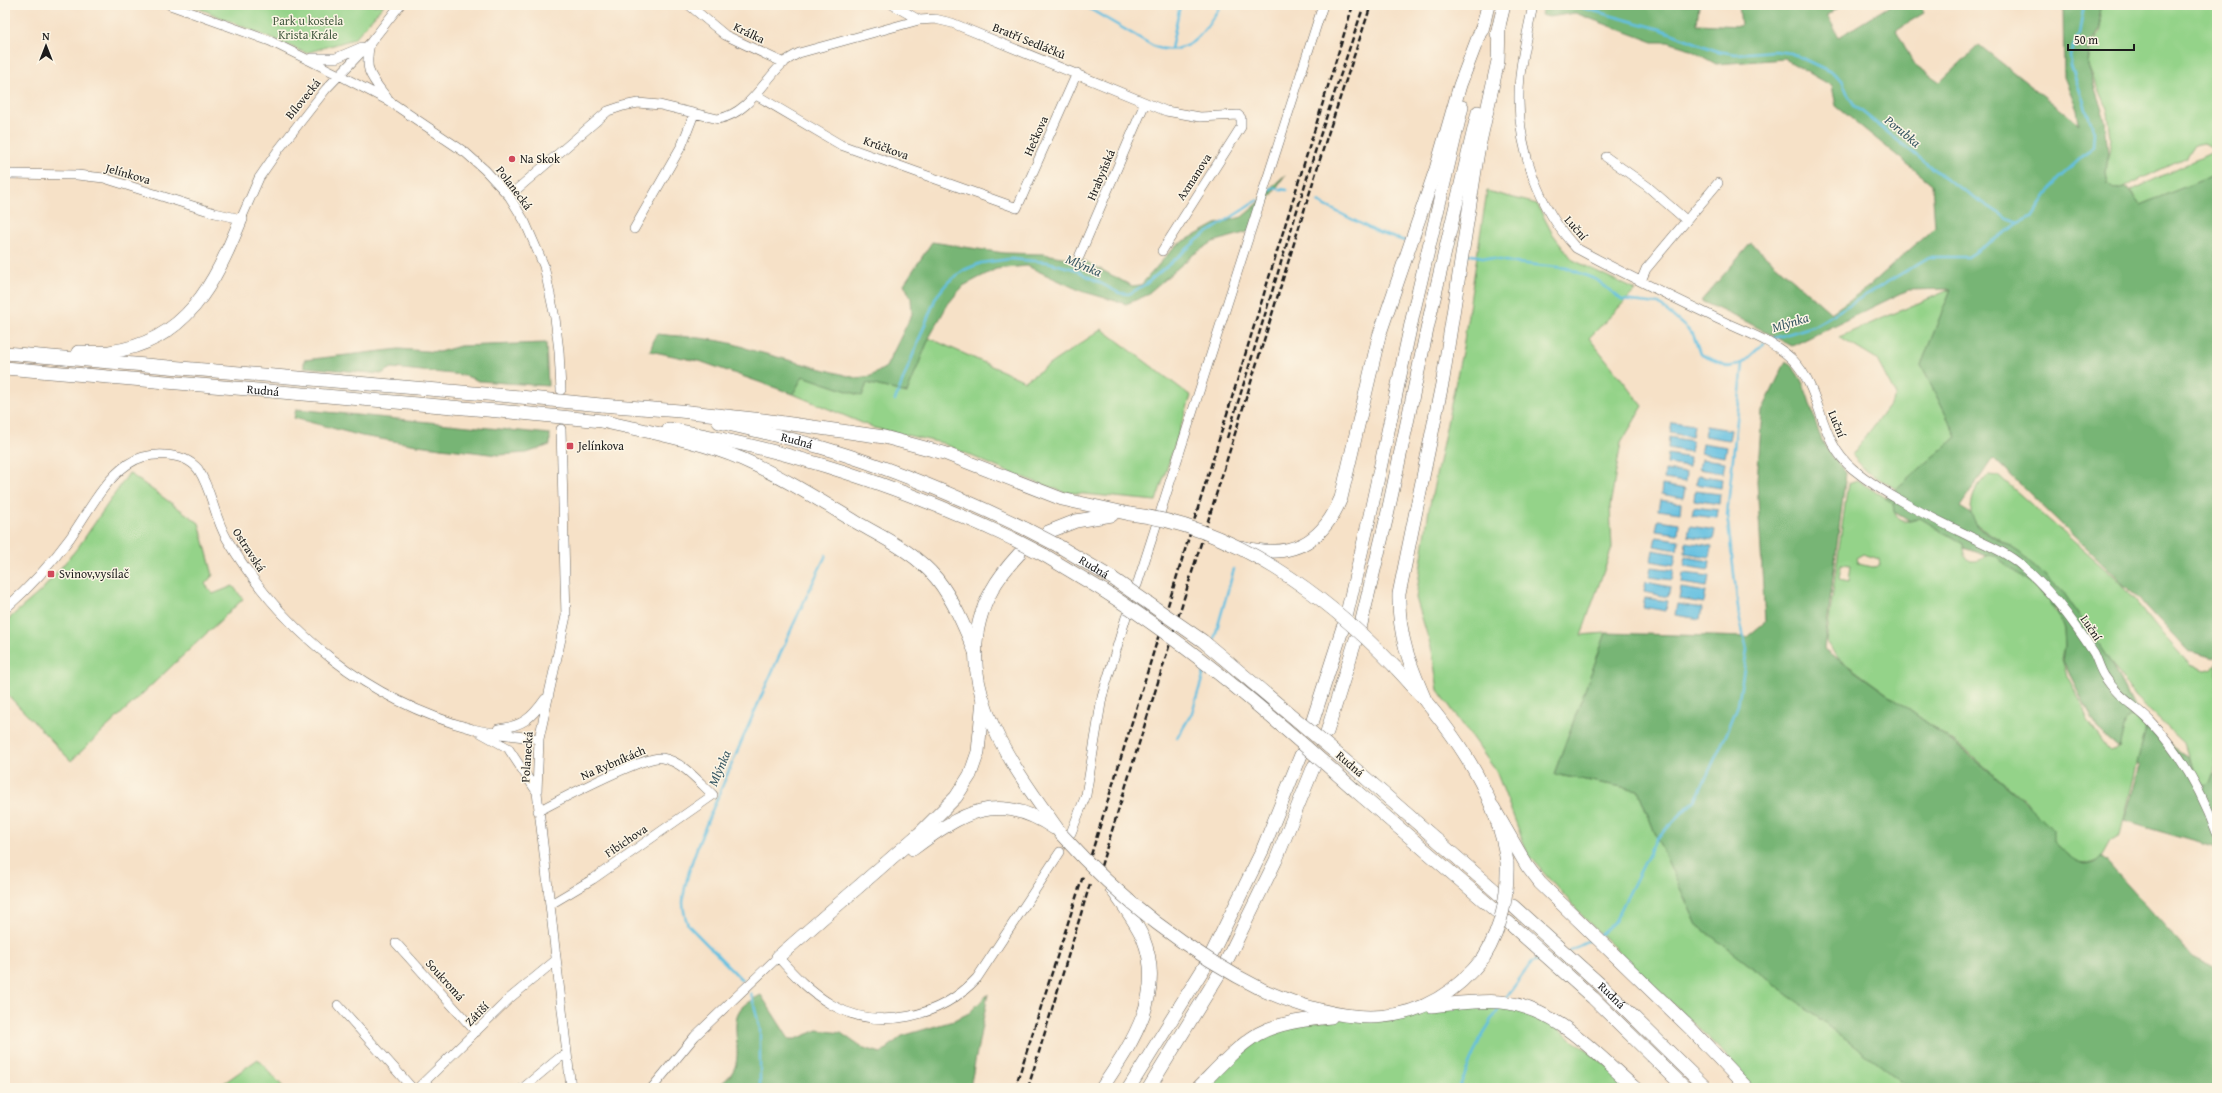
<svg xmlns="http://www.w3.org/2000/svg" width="2222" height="1093" viewBox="0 0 2222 1093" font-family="'Gentium Book Plus',serif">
  <rect width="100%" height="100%" fill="#fcf5e5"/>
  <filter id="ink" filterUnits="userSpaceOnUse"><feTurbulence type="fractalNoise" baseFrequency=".025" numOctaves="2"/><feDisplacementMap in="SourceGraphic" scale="8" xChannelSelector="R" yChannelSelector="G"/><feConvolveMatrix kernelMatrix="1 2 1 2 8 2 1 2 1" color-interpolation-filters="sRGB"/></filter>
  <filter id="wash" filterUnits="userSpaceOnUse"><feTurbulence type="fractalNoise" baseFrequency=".012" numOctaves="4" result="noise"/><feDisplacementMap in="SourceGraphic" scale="16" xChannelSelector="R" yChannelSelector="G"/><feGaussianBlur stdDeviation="0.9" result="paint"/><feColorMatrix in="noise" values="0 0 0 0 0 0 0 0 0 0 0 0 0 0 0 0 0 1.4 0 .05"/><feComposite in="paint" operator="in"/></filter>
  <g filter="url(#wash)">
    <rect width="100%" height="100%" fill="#f6e1c7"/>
    <path fill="#94d389" stroke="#587852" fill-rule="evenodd" d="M191 5H384L354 39 306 53Z
      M2099 5H2217V145L2211 147 2204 143 2194 145 2187 157 2122 188 2114 189 2108 185 2106 173 2111 138 2108 112 2088 66 2090 51 2101 30Z
      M2217 150V174L2140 205 2130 191Z
      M1487 191 1537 204 1552 233 1573 260 1636 290 1589 338 1643 406 1621 443 1610 506 1612 548 1581 635 1606 633 1554 774 1638 790 1657 838 1697 925 1910 1088H1752L1731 1060 1586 920 1528 854 1496 771 1438 690 1432 651 1416 598 1429 509 1463 347Z
      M1951 289 1921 365 1957 437 1896 489 1866 471 1852 455 1896 396 1877 360 1839 337Z
      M1102 329 1191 396 1156 501 1064 492 1008 472 942 443 874 428 793 394 803 376 862 396 867 383 907 393 929 338 1025 381Z
      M129 473 199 523 213 575 205 584 213 594 233 586 243 599 71 761 5 692V622L42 590 79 546Z
      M1990 475 1999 476 2122 584 2157 628 2190 665 2205 670 2211 669 2217 664C2217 687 2220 766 2211 782L2204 785 2202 783 2188 756 2184 743 2135 697 2064 593 2020 553 1974 523C1966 510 1975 481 1990 475Z
      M1857 480 1893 503C1894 521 1903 525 1920 518L1963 544C1966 565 1972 564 1989 555L1995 556 2037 588 2049 602 2057 614 2064 629 2065 647 2062 659 2067 676 2082 703 2087 720 2109 751 2119 748 2125 723 2130 717H2136L2146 728 2120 835 2110 841 2100 859 2090 863 2075 862 2053 842 2025 801 1969 753 1839 659 1826 642 1848 483ZM1863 554 1879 559 1880 566 1873 567 1858 564 1856 558ZM1841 564 1851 565 1849 582 1839 580Z
      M1466 1002 1536 1011 1635 1088H1460L1468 1066 1459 1088H1198L1272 1028Z
      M258 1059 284 1088H217Z"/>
    <path fill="#77b575" stroke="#4a6848" d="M1543 5H1699L1697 24 1741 26 1739 5H1843L1827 15 1839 37 1891 5H1920L1924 13 1896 30 1914 64 1940 82 1979 45 2079 124 2077 109 2064 77 2063 5H2098L2100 29 2089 47 2088 66 2105 120 2108 155 2106 173 2108 185 2114 189 2126 187 2140 205 2217 174V649L2214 659 2189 652 2149 609 1993 458 1960 507 1971 514 1978 527 2020 553 2064 593 2109 659 2144 726 2136 717H2130L2125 723 2119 748 2097 729 2063 661 2065 647 2064 629 2057 614V611L2037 588 1995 556 1989 555 1986 556 1964 548 1963 544 1920 518 1909 521 1894 512 1893 503 1885 498 1957 437 1921 365 1951 289 1908 290 1792 346 1747 322 1701 301 1751 243 1831 313 1868 287 1935 227 1932 184 1836 106 1832 86 1785 59 1716 64 1687 48 1668 42H1653L1575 13 1549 17 1541 15Z
      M1285 175 1259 214 1258 229 1213 242 1194 254 1145 296 1126 304 1081 291 1027 266 996 269 963 286 948 304 929 338 907 393 867 383 862 396 803 376 793 394 702 362 650 351 656 334C685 337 725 338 751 350L856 378 871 376 886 367 912 314 911 298 904 284 932 242 1004 253 1044 254 1085 261 1132 286 1141 285 1175 246 1216 224 1242 217 1260 202 1267 191Z
      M546 343 548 386 479 381 463 375 392 368 381 374 304 367V360L399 349 439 352 460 346Z
      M1786 361C1809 380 1810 412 1821 438 1826 451 1838 462 1846 473L1824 649C1902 706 1986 760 2053 830V842C2066 853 2084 875 2101 857L2106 861 2193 957 2217 969V1088H1910L1697 925 1657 838 1638 790 1554 774 1606 633 1747 637 1765 622 1757 481 1762 411Z
      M296 409 550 434V445L527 453 498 455 417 445 362 436 294 418Z
      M2146 728 2188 757 2202 783 2204 785 2211 782 2214 773 2217 775V848L2124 821 2140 766 2137 764Z
      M988 994 970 1088H715C722 1083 729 1078 733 1071 744 1053 728 1022 742 1007 747 1002 755 998 761 995L789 1039H796L818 1030 841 1033 861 1047 881 1053 902 1036 953 1021 969 1013Z"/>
    <path fill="#63c0e1" stroke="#406e7e" d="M1672 422 1694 425 1692 437 1670 433Z
      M1706 426 1731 430 1729 440 1704 436Z
      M1669 437 1692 441 1690 452 1668 448Z
      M1702 443 1727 447 1725 457 1701 453Z
      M1668 454 1690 458 1689 467 1667 464Z
      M1701 459 1725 462 1723 473 1699 469Z
      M1665 470 1686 473 1685 482 1664 479Z
      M1698 475 1722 479 1721 488 1696 484Z
      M1662 485 1685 489 1683 498 1661 494Z
      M1695 491 1720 494 1719 504 1694 500Z
      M1660 500 1681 503 1680 513 1658 510Z
      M1694 507 1718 510 1717 518 1692 515Z
      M1658 520 1679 523 1678 534 1656 531Z
      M1690 526 1715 530 1713 540 1688 536Z
      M1656 537 1679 540 1677 550 1654 546Z
      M1686 542 1712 546 1710 557 1685 553Z
      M1653 550 1676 554 1674 565 1651 561Z
      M1686 557 1710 561 1709 570 1684 566Z
      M1651 567 1674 570 1672 580 1649 577Z
      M1683 573 1709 576 1707 587 1682 583Z
      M1646 582 1670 587 1668 597 1644 592Z
      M1681 588 1706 592 1704 603 1679 599Z
      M1645 598 1668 601 1666 611 1643 607Z
      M1677 604 1702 608 1700 619 1675 615Z"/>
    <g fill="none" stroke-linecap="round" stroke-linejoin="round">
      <path stroke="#63c0e1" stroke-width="2.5" d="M1083 5 1155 47C1191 58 1204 31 1221 5
        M1534 5 1543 7 1572 5 1660 29 1717 51 1735 54 1774 51 1791 53 1833 73 1842 80 1848 95 1855 106 1942 176 2008 219 2019 223 2032 217 2057 180 2093 147 2094 131 2071 66 2070 55 2079 34 2084 5
        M1171 49 1180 5
        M1266 193 1272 188 1287 190
        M1318 202 1379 233 1405 241
        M1466 254 1516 263 1567 268 1597 280 1622 300 1659 304 1693 334 1700 354 1729 367 1743 363 1764 343
        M1768 340 1814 326 1929 257H1968L2019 223
        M895 400 936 297 948 282 964 270 981 263 1010 259 1047 262 1074 269 1119 293 1129 294 1146 284 1201 237 1258 200
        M1213 643 1234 569
        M1177 738 1192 713 1205 669
        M1599 935 1615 921 1657 838 1696 799 1726 735 1738 705 1747 650 1739 616 1727 515 1743 363
        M1569 951 1593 939
        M742 980 688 925C685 917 683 910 683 902 685 868 711 814 724 782 757 705 790 630 826 555
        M751 993 760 1029V1088
        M1505 999 1532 962 1543 959
        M1459 1088 1480 1039 1500 1007"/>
    </g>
  </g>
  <g filter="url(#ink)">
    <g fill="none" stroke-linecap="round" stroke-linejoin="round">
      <defs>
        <path id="minor" d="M170 5 270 41 339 75 389 101 466 153 485 170 509 196 525 222 544 266 555 318 559 351 561 390
          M689 5 725 35 784 63
          M893 5 919 20
          M1533 5C1527 35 1519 65 1519 95 1518 150 1539 208 1576 248 1622 273 1670 296 1718 319 1742 331 1773 340 1793 360 1823 391 1818 441 1853 469 1885 495 1926 515 1963 533 1982 543 2005 551 2022 566 2050 589 2074 622 2094 653 2098 661 2100 670 2105 677 2117 696 2135 706 2150 721 2180 753 2202 791 2217 833
          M370 43C364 71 370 76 387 98
          M311 58H336L362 47
          M756 95 841 145 1017 208 1077 73
          M1606 157 1647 186 1686 220
          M5 174 77 175 104 178 215 213 241 219 259 178 279 149 326 89 371 42 400 5
          M509 196 608 111 623 106 638 103 660 105 718 119C749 113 762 83 783 63 788 59 794 56 799 53L919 20 935 19 952 23 1166 111 1200 117 1238 115 1241 118V127L1162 251
          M634 229 682 145 694 114
          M1079 257 1145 103
          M1641 281 1646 269 1718 183
          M561 429 566 616 539 739 537 792 571 1088
          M1137 585 1323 5
          M5 609C29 588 51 564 70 538 87 514 103 481 128 464 147 451 183 451 198 469 212 490 214 517 227 539 281 631 368 701 473 729 494 734 517 736 539 739
          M498 729C522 726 531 719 545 699
          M481 733 508 748 537 792
          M538 811C558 801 644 755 662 758 682 761 699 782 713 795L593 879 551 904
          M1071 833 1086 795 1102 697 1126 617
          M396 943 476 1032
          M338 1005 412 1088
          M418 1088 510 998 556 960
          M523 1088 559 1058 567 1054
          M652 1088 695 1036 778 957C794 975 811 993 832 1005 880 1032 941 1017 977 978L1060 852"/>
        <g id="highway">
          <path d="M1482 30 1488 5"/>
          <path d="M1497 34 1504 5"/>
          <path d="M78 352C88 352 99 353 109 352 187 342 215 283 241 219"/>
          <path d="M5 353 520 397"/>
          <path id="s1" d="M5 368 521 413"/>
          <path d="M601 405 680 411 763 420 884 437 944 453 1062 499 1130 514"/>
          <path d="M602 421C648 432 697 440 742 459 781 476 819 500 856 522 884 538 916 553 937 579 954 601 965 628 976 654"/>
          <path id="s2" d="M719 422C763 432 807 442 849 456 910 476 968 501 1026 529"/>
          <path d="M669 429C794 451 898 485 1013 539"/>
          <path d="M1048 532 1076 521 1112 515"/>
          <path id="s3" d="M1057 545 1112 578"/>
          <path d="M1241 547C1290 560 1322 544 1341 498L1379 336 1436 169 1460 85 1484 22"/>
          <path d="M1019 554C1009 565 999 577 992 590 943 678 1013 766 1061 834"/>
          <path d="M1044 555 1104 591"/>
          <path d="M1347 613 1370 515 1414 310 1462 107"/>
          <path d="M1361 624 1387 516 1431 311 1478 112"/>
          <path d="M1395 667C1446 721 1496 786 1507 862"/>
          <path d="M1426 702C1410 665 1398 636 1399 594L1443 379 1478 151 1498 61 1499 26"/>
          <path d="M1313 720 1343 627"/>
          <path d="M1327 732 1356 639"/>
          <path d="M1361 774 1500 895"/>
          <path d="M1356 791 1496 911"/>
          <path d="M1493 807 1527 866 1540 883 1691 1029 1747 1088"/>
          <path d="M913 849C961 813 998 790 1054 828"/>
          <path id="s4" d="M1513 906 1603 987 1706 1088"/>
          <path d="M1508 922 1593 998 1685 1088"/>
          <path d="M1212 953 1262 851 1301 755"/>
          <path d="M778 957 919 834 956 797 970 775 978 752 983 699"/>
          <path d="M1226 962 1276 860 1314 766"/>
          <path d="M1265 991C1346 1026 1423 1035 1484 957"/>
          <path d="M1431 1006C1454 1004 1478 1000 1501 1002 1557 1008 1595 1053 1635 1088"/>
          <path d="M1102 1088C1132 1043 1166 994 1143 938 1135 920 1123 905 1112 889"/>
          <path d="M1129 1088 1205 966"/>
          <path d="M1149 1088 1219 974"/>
          <path d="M1198 1088C1217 1069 1235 1048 1258 1034 1280 1022 1306 1020 1331 1017"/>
        </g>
      </defs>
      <use href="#minor" stroke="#686158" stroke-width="10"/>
      <use href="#highway" stroke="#686158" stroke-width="14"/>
      <use href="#minor" stroke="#fff" stroke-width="9"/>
      <use href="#highway" stroke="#fff" stroke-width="13"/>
      <path stroke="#1c1c1c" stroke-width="2.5" stroke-dasharray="6 3" stroke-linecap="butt" d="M1227 438 1319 139 1364 5
        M1091 855 1353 5
        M1101 866 1326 140 1371 5
        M1015 1088 1083 876
        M1028 1088 1090 884"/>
      <defs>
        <path id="highway-bridge" d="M520 397 601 405
          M521 413 602 421
          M1130 514C1233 526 1325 594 1395 667
          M1026 529 1057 545
          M1013 539 1044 555
          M1112 578 1203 641 1361 774
          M1104 591C1195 649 1275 719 1356 791
          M1061 834C1120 900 1185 951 1265 991
          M1484 957C1502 927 1508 897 1507 862"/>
      </defs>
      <use href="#highway-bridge" stroke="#686158" stroke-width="14" stroke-linecap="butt"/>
      <use href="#highway-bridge" stroke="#fff" stroke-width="13"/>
    </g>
  </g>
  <g fill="#d1495b" stroke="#fcf5e5" stroke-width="1.5">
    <circle cx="512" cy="159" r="4"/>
    <rect x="566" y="442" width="8" height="8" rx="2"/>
    <rect x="47" y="570" width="8" height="8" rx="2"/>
  </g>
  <g text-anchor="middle" stroke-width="3" stroke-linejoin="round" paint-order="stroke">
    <g font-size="12" fill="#465c42" stroke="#fcf5e5">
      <text x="308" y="25">Park u kostela<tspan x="308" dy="14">Krista Krále</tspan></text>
    </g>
    <g font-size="12" fill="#1c1c1c" stroke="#fcf5e5">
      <text transform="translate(749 33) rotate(26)" y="4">Králka</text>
      <text transform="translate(1029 41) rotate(22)" y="4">Bratří Sedláčků</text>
      <text transform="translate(303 99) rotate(-51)" y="4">Bílovecká</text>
      <text transform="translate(1036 136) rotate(-66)" y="4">Hečkova</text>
      <text transform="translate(886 148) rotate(20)" y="4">Krůčkova</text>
      <text transform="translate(128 174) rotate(16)" y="4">Jelínkova</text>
      <text transform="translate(1101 175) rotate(-67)" y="4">Hrabyňská</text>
      <text transform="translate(1194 177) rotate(-57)" y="4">Axmanova</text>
      <text transform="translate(514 188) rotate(53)" y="4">Polanecká</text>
      <text transform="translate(1576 228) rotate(49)" y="4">Luční</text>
      <text dy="4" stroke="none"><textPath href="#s1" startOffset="259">Rudná</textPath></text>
      <text transform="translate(1837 424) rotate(68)" y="4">Luční</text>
      <text dy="4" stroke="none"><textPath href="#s2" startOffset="80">Rudná</textPath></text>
      <text transform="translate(249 550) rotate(57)" y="4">Ostravská</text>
      <text dy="4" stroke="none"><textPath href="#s3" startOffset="43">Rudná</textPath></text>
      <text transform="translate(2091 628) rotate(56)" y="4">Luční</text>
      <text transform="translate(527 757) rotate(-86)" y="4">Polanecká</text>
      <text transform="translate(613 763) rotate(-23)" y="4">Na Rybníkách</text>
      <text transform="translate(1350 764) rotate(41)" y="4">Rudná</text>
      <text transform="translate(626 841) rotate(-34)" y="4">Fibichova</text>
      <text transform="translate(445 980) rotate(48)" y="4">Soukromá</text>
      <text dy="4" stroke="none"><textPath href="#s4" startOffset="133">Rudná</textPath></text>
      <text transform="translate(477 1014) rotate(-45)" y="4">Zátiší</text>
    </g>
    <g font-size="12" fill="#1c1c1c" stroke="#fcf5e5" text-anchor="start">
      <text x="520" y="163">Na Skok</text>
      <text x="578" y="450">Jelínkova</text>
      <text x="59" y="578">Svinov,vysílač</text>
    </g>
    <g font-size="13" font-style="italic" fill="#355561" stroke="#fcf5e5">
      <text transform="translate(1903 131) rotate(39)" y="5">Porubka</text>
      <text transform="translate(1084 265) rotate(23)" y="5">Mlýnka</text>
      <text transform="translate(1790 322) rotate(-17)" y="5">Mlýnka</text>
      <text transform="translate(719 768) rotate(-67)" y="5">Mlýnka</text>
    </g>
  </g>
  <rect width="2222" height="1093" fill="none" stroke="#fcf5e5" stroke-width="20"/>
  <g transform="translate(46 46)" stroke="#fcf5e5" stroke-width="3" paint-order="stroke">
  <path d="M0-3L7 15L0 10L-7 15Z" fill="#1c1c1c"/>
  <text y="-6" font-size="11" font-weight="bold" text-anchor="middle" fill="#1c1c1c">N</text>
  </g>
  <path d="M2068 44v6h66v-6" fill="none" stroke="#1c1c1c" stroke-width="2"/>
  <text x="2074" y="44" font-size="12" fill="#1c1c1c" stroke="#fcf5e5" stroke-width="3" paint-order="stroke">50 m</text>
</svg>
